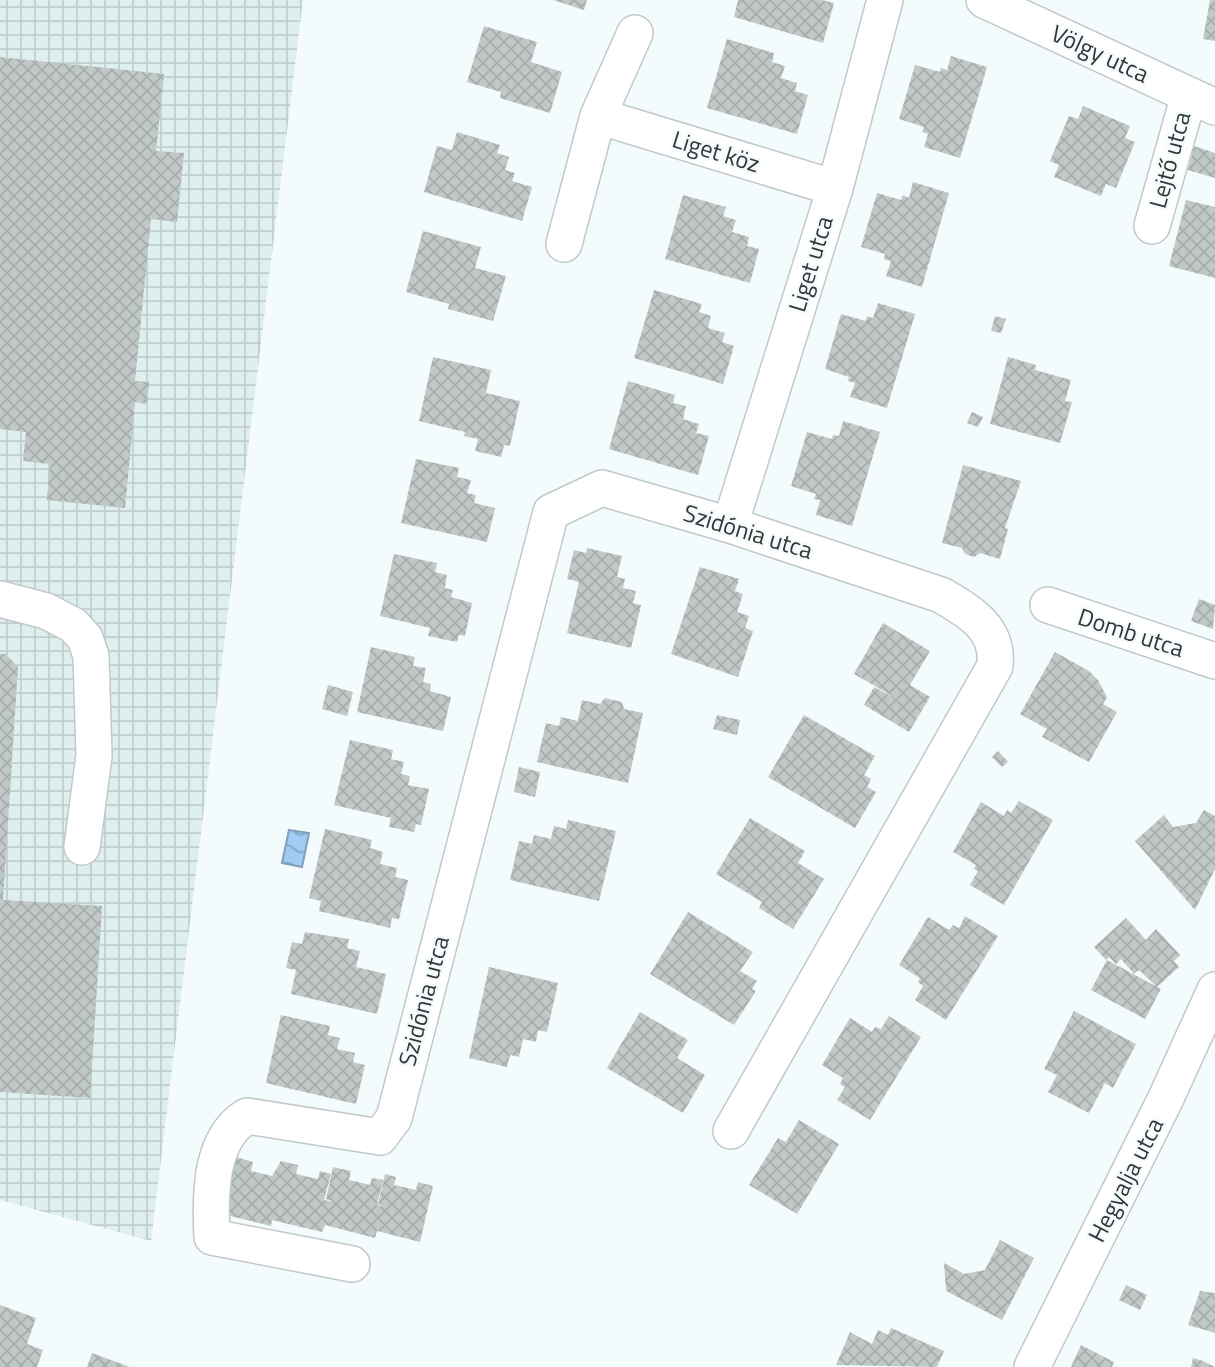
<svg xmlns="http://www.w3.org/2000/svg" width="1215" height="1367" viewBox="0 0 1215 1367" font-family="'Titillium Web',sans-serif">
  <defs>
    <pattern id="industrial-grid" width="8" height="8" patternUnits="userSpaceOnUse" patternTransform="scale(1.75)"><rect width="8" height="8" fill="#dfeff0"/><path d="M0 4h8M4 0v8" fill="none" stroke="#c0cece"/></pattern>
    <pattern id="water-waves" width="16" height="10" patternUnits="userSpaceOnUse" patternTransform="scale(1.75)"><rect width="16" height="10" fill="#a1cbf4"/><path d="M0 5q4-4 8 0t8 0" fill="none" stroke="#84a6c6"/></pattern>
    <pattern id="building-cross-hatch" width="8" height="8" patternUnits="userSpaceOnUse" patternTransform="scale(1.75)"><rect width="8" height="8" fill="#c1c9c7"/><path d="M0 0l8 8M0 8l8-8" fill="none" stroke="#a6adac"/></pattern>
  </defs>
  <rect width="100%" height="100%" fill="#f3fbfc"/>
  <path fill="url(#industrial-grid)" d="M0 0H303L151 1241 0 1200Z"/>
  <path fill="url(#water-waves)" stroke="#809fbb" stroke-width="2" d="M289 830 309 833 302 867 282 863Z"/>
  <path fill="url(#building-cross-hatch)" d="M553 0H587L584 10Z
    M738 0H822L834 3 823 43 734 17Z
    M1210 0H1215V41L1203 39Z
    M484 26 537 42 531 62 562 72 550 113 500 98 501 92 467 82Z
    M727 39 774 53 772 62 785 66 781 78 797 83 795 91 808 95 797 134 707 108Z
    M951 56 987 67 960 158 924 147 928 134 922 132 924 127 899 119 915 65 940 72 941 68 947 70Z
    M0 57 164 74 156 151 184 153 177 222 151 219 135 381 149 382 147 404 135 402 125 508 47 500 50 464 23 461 26 432 0 429Z
    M1083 106 1130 126 1125 138 1135 142 1116 188 1106 184 1101 196 1054 177 1059 165 1050 161 1069 116 1078 119Z
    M457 132 500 145 497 153 509 157 505 170 515 173 512 181 532 187 522 221 424 192 437 146 452 150Z
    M1194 146 1215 153V178L1188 170Z
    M913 182 949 193 922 287 886 276 891 261 884 259 885 254 861 247 877 193 901 200 903 195 909 198Z
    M683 195 726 207 723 216 736 220 732 232 749 237 747 246 759 249 750 283 665 259Z
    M1186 200 1215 207V278L1169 266Z
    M423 231 481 247 475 268 506 276 493 321 448 309 449 304 406 292Z
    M654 290 702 304 699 312 711 316 708 328 725 333 722 342 734 346 723 384 634 358Z
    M878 303 915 314 887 408 850 397 855 383 848 381 849 377 825 369 841 314 866 321 867 316 873 318Z
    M995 316 1006 319 1001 333 991 331Z
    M433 357 491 370 486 393 520 401 510 446 504 445 501 457 475 451 478 439 464 436 465 432 419 421Z
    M1008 357 1036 365 1035 370 1071 380 1065 401 1072 402 1060 443 990 424Z
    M628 381 675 395 673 403 686 406 683 419 699 424 696 433 709 436 698 475 609 449Z
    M972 412 983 417 978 427 967 423Z
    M843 421 880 432 852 526 816 515 820 500 814 499 816 494 791 486 807 432 832 439 833 435 839 436Z
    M416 459 459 468 457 477 471 480 467 493 476 495 474 503 495 508 487 542 401 523Z
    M963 465 1021 481 1005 528 1008 529 1000 559 980 553 974 557 965 554 962 548 942 543Z
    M587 548 622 556 617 577 625 579 623 588 636 591 633 603 641 605 631 648 567 633 579 582 567 579 574 550 586 553Z
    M394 554 437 563 435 572 447 575 445 588 453 590 451 597 472 603 465 636 459 635 457 642 428 636 430 628 380 616Z
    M700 567 739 579 735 591 743 594 737 612 749 616 745 628 753 631 738 677 671 654Z
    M1199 599 1215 605 1213 629 1191 621Z
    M883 623 930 651 910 685 930 697 909 732 864 705 874 687 901 701 854 674Z
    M371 647 415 657 413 666 426 668 423 682 431 684 430 691 451 697 443 731 357 712Z
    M1055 652 1089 671 1098 680 1107 697 1103 704 1117 712 1089 762 1042 737 1047 729 1020 714Z
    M0 654H6L18 667 3 900 102 906 90 1098 0 1092Z
    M328 685 353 692 347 716 322 709Z
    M605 698 622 702 624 709 643 713 628 783 537 762 546 723 559 726 561 717 578 721 582 700 600 704Z
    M717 715 740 720 737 735 713 729Z
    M804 715 875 756 864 775 871 779 867 787 876 792 855 828 768 777Z
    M350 740 393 750 391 759 404 762 401 774 410 776 408 785 429 789 421 825 416 824 414 832 389 827 391 818 334 805Z
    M998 751 1008 762 1002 767 992 757Z
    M519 767 540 772 535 797 514 792Z
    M1019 801 1053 820 1004 905 970 885 978 871 974 869 976 865 953 852 981 802 1004 816 1007 810 1011 813Z
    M1204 810 1215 816V869L1195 910 1135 841 1164 815 1173 827 1196 823Z
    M750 818 805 851 798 863 824 879 793 929 759 908 762 902 716 874Z
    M568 820 616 831 599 901 510 880 519 841 532 844 534 835 551 839 554 826 566 829Z
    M325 829 372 840 370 848 383 852 380 864 397 868 395 877 408 880 399 919 392 918 390 928 319 911 321 901 309 898Z
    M688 912 753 952 740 971 757 981 752 989 756 991 734 1025 650 974Z
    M965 916 998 936 946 1020 915 1000 923 986 918 982 920 978 899 965 928 917 949 930 953 925 959 928Z
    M1126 918 1146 940 1156 929 1180 955 1174 961 1179 967 1157 987 1139 970 1134 974 1121 959 1116 964 1109 957 1106 960 1094 947Z
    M305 932 349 939 347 948 360 951 356 967 386 974 377 1014 291 994 296 970 286 968 292 942 302 944Z
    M1107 960 1161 989 1145 1019 1091 990Z
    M489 967 558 983 547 1032 538 1030 536 1042 523 1039 519 1057 510 1055 507 1067 469 1058Z
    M1074 1011 1136 1044 1113 1088 1105 1083 1089 1113 1048 1092 1057 1075 1044 1069Z
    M640 1012 688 1040 677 1058 705 1075 683 1113 607 1068Z
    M281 1015 330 1026 328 1035 340 1038 337 1049 355 1053 353 1062 365 1065 356 1104 266 1083Z
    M889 1016 921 1037 870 1120 837 1100 845 1087 840 1084 843 1078 822 1065 850 1018 872 1032 875 1027 881 1029Z
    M799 1120 839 1144 797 1214 749 1185 778 1138 786 1142Z
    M236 1157 253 1162 251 1171 272 1176 281 1161 298 1165 296 1174 318 1179 320 1171 331 1174 324 1200 334 1202 326 1199 333 1167 351 1171 349 1180 370 1185 372 1178 383 1180 377 1205 383 1207 378 1204 385 1174 396 1177 394 1185 416 1190 418 1182 433 1186 420 1242 377 1231 375 1238 325 1225 322 1232 272 1220 271 1226 222 1214Z
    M1000 1240 1034 1258 1002 1320 946 1291 944 1263 964 1274 985 1270Z
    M1126 1285 1147 1295 1140 1310 1119 1300Z
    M1200 1291 1215 1293V1333L1188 1325Z
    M0 1305 36 1318 27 1344 43 1350 37 1367H0Z
    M891 1328 944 1351 937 1367 836 1365 850 1332 872 1344 878 1330 888 1335Z
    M1081 1345 1114 1362 1112 1367H1071Z
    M92 1353 130 1367H87Z
    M1193 1358 1203 1361 1215 1367H1191Z"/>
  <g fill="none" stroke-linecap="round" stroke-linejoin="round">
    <defs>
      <path id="minor" d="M984 0 1215 107
        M598 116 835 188
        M1152 226 1189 95
        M564 244 598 116 635 33
        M730 525 835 188 885 0
        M0 599 46 611 73 625 85 638 91 656 94 756 82 847
        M1048 605 1215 661
        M352 1264 212 1237C210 1197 209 1139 247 1116L380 1137 394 1118 551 512 602 488 730 525 941 595C970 612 999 628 995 666L731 1131
        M1032 1367 1166 1098 1215 990"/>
    </defs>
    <use href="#minor" stroke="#c1c9ca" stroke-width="38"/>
    <use href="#minor" stroke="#fff" stroke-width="35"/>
  </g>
  <g text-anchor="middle" stroke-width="5" stroke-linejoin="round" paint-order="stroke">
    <g font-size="24" fill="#343737" stroke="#f3fbfc">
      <text transform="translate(1100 54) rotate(25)" y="8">Völgy utca</text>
      <text transform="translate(716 152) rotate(17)" y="8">Liget köz</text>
      <text transform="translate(1170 160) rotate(-75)" y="8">Lejtő utca</text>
      <text transform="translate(811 264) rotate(-73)" y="8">Liget utca</text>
      <text transform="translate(748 532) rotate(17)" y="8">Szidónia utca</text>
      <text transform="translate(1131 633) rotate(18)" y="8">Domb utca</text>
      <text transform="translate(424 1001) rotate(-75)" y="8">Szidónia utca</text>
      <text transform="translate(1126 1180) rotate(-63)" y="8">Hegyalja utca</text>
    </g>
  </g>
</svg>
